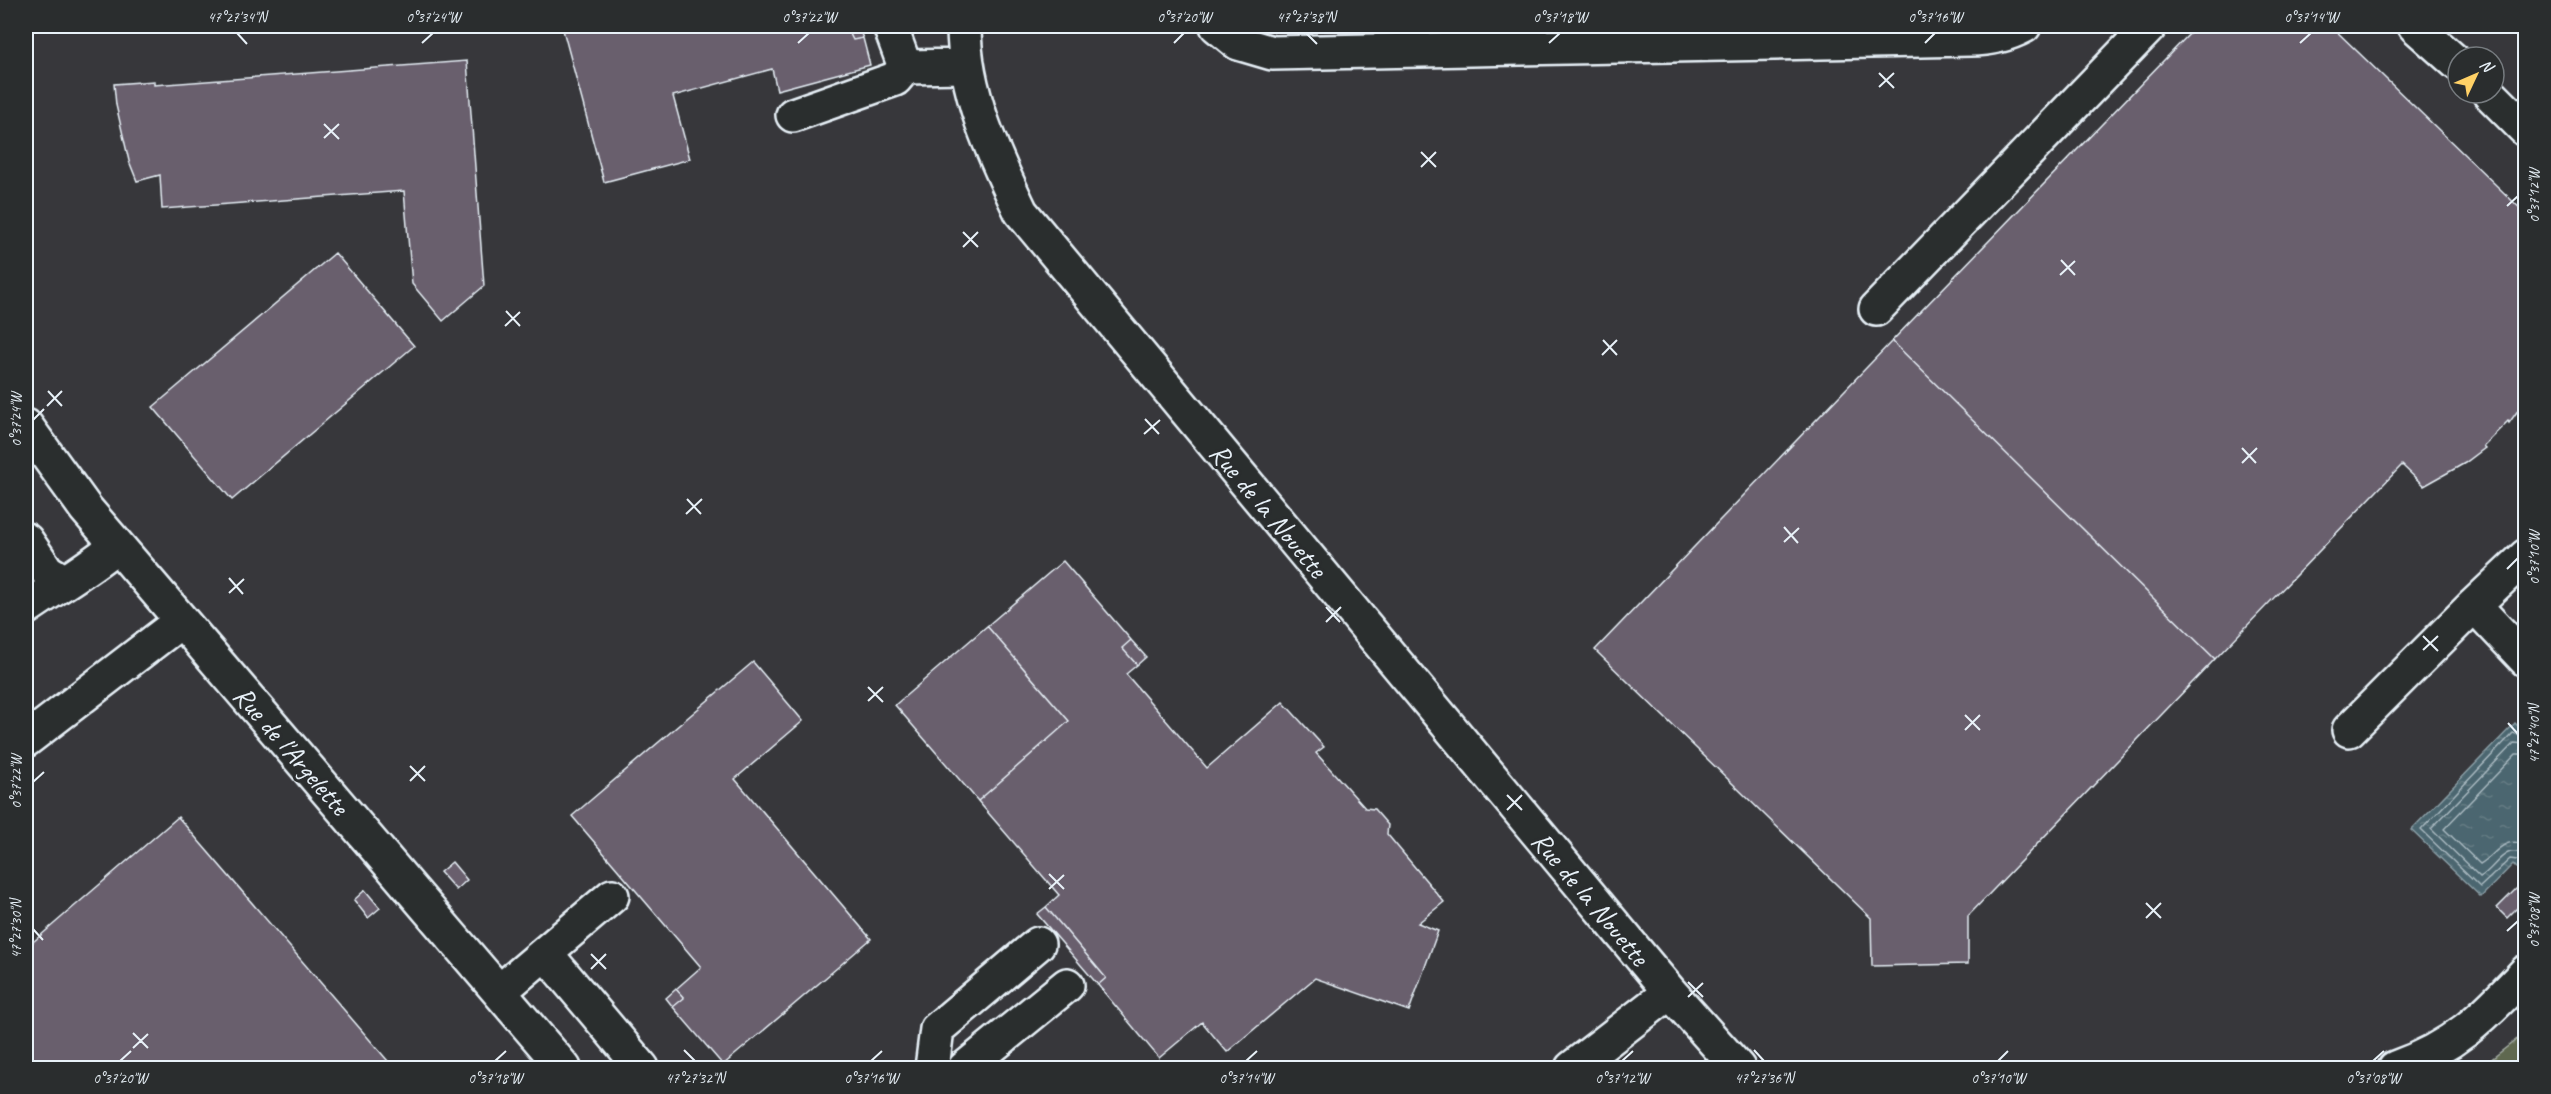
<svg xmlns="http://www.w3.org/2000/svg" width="2551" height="1094" viewBox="0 0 2551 1094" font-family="Caveat,sans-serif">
  <defs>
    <pattern id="grass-tufts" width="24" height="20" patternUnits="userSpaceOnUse" patternTransform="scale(1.5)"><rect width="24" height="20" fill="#5f684f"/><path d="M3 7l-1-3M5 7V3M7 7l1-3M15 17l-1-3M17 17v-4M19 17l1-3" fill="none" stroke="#767e69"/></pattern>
    <pattern id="water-ripples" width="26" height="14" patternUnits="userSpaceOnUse" patternTransform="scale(1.5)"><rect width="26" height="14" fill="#4b666f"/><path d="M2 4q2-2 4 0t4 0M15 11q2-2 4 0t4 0" fill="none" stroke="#657c84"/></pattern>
  </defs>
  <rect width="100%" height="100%" fill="#37373b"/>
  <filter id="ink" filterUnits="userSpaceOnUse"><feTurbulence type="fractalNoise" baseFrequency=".0167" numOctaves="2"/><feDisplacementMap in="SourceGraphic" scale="12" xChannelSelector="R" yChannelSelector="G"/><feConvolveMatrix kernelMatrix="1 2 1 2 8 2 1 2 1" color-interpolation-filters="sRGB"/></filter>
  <g filter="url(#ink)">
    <path fill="url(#grass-tufts)" stroke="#a4aca4" stroke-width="1.5" d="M2525 1033V1068H2480Z"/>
    <path fill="url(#water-ripples)" stroke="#8a9ea6" stroke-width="1.5" d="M2515 723 2525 733V876L2513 864 2481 897 2411 830Z"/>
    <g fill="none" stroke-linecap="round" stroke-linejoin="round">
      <path stroke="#a9b9c1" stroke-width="1.5" d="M2526 737 2513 733 2421 830 2480 887 2510 859 2517 860 2526 867
        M2526 744 2514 743 2431 829 2480 877C2495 869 2506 840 2526 857
        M2526 754H2516L2444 829 2480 864C2496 855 2503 835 2526 845"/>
    </g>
    <path fill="#695e6d" stroke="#e8f1f8" stroke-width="1.5" d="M562 26H846L853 40 863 38 870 65 777 90 772 69 673 96 690 159 604 182Z
      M846 26H857L863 38 853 40Z
      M2197 26H2331L2526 214V400L2519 409 2509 423 2508 421 2483 446 2485 448 2465 463 2424 486 2402 465 2215 659 1892 341Z
      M467 61 484 286 443 321 412 284 404 191 162 209 160 175 137 181 129 161 116 105 114 84 154 81V85Z
      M335 253 414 346 232 500 153 407Z
      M1892 341 2215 659 1968 916V964L1872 966 1871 918 1595 650Z
      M1063 561 1131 640 1122 648 1137 665 1126 674 1207 768 1283 702 1324 747 1316 753 1365 808 1374 809 1388 825 1387 834 1444 902 1418 923 1438 931 1409 1011 1315 978 1227 1052 1202 1022 1159 1058 1098 985 1106 978 1046 907 1059 895 978 801 1069 721 987 626Z
      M987 626 1069 721 978 801 895 705Z
      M1131 640 1146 657 1137 665 1122 648Z
      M753 662 803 721 735 779 871 939 723 1065 673 1007 684 998 676 989 701 967 572 816Z
      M178 817 394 1068H26V948Z
      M452 862 467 880 456 890 440 872Z
      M2517 888 2526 899 2507 918 2497 908Z
      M365 890 380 908 368 918 354 900Z
      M1046 907 1106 978 1098 985 1037 914Z
      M676 989 684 998 673 1007 666 998Z"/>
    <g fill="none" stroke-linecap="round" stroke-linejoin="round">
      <defs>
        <path id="minor" d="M964 26C964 92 993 153 1021 212L1670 992 1738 1068
          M1217 26 1238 43 1272 53 1971 39C1991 39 2007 35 2024 26
          M2415 26 2458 64
          M905 67 967 66
          M2489 93 2526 130
          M793 115 895 79 905 67 890 26
          M1876 309 2150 26
          M26 426 86 509 117 545 564 1068
          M26 540 47 571 65 582
          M2526 556 2474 605 2526 660
          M26 608C56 587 88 569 117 545
          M2349 730 2474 605
          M26 740 181 621
          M546 954 642 1068
          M499 992 612 896
          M932 1068 937 1029 1038 944
          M965 1068 1067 985
          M1572 1068 1670 992
          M2395 1068C2454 1047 2483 1018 2526 972"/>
      </defs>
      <use href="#minor" stroke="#e8f1f8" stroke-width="38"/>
      <use href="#minor" stroke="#2a2d2e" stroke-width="33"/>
    </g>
  </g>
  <path fill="none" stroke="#e8f1f8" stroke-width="2" d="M237 33 247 44M1306 33 1317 44M422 43 433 33M798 43 809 33M1174 43 1184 33M1549 43 1560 33M1925 43 1935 33M2300 43 2311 33M1879 73 1894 88M1879 87 1894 73M324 124 339 139M324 138 339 124M1421 152 1436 167M1421 167 1436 152M2507 206 2518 196M963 232 978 247M963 247 978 232M2061 260 2075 275M2060 275 2075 261M506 311 520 326M505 326 520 312M1603 340 1617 355M1602 355 1617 340M48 391 62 406M47 406 62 391M1145 419 1159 434M33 420 44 409M1144 434 1160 420M2242 448 2256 463M2242 463 2257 448M687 499 701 514M686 514 702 499M1784 527 1798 543M1784 542 1799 528M2507 569 2518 558M229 578 243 594M229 593 244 579M1326 607 1340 622M1326 622 1341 607M2423 636 2438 651M2423 650 2438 636M868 687 883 702M868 701 883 687M1965 715 1980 730M2508 723 2518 734M1965 730 1980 715M410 766 425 781M410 781 425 766M33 782 44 772M1507 795 1522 810M1507 810 1522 795M1049 874 1064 889M1049 889 1064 875M2146 903 2161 918M2146 918 2161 903M33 929 43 940M2507 931 2518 921M591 954 606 969M591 969 606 954M1688 982 1703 997M1688 997 1703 983M133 1033 148 1048M133 1048 148 1034M684 1050 695 1061M1754 1050 1764 1061M120 1061 131 1051M495 1061 506 1051M871 1061 882 1051M1246 1061 1257 1051M1622 1061 1633 1051M1998 1061 2008 1051M2373 1061 2384 1051"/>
  <g text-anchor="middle" stroke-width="6" stroke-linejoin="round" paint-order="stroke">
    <g font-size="28" fill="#e8f1f8" stroke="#2a2d2e">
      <text transform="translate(1269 510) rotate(50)" y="10">Rue de la Nouette</text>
      <text transform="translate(292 750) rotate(49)" y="10">Rue de l'Argelette</text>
      <text transform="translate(1591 898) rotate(50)" y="10">Rue de la Nouette</text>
    </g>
  </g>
  <rect width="2551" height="1094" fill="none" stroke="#2a2d2e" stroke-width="66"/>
  <g transform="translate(2476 75) rotate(46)"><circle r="28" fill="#2a2d2e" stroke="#767b7f" stroke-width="1.5"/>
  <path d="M0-4.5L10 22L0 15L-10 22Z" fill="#ffd166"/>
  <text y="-9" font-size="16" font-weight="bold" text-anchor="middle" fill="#e8f1f8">N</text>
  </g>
  <rect x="33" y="33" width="2485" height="1028" fill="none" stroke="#e8f1f8" stroke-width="2"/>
  <g font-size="15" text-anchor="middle" fill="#e8f1f8">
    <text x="237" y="22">47°27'34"N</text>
    <text x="433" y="22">0°37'24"W</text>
    <text x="809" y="22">0°37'22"W</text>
    <text x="1184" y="22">0°37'20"W</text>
    <text x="1306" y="22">47°27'38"N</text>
    <text x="1560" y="22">0°37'18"W</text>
    <text x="1935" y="22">0°37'16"W</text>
    <text x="2311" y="22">0°37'14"W</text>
    <text transform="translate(2534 196) rotate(-90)" y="5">0°37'12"W</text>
    <text transform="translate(16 420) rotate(-90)" y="5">0°37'24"W</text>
    <text transform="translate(2534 558) rotate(-90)" y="5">0°37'10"W</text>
    <text transform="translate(2534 734) rotate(-90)" y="5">47°27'40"N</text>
    <text transform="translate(16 782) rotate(-90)" y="5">0°37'22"W</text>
    <text transform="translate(2534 921) rotate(-90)" y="5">0°37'08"W</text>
    <text transform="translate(16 929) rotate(-90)" y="5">47°27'30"N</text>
    <text x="120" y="1083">0°37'20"W</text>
    <text x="495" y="1083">0°37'18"W</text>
    <text x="695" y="1083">47°27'32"N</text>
    <text x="871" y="1083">0°37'16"W</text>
    <text x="1246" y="1083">0°37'14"W</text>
    <text x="1622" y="1083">0°37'12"W</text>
    <text x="1764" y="1083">47°27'36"N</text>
    <text x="1998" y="1083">0°37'10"W</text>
    <text x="2373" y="1083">0°37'08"W</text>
  </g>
</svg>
